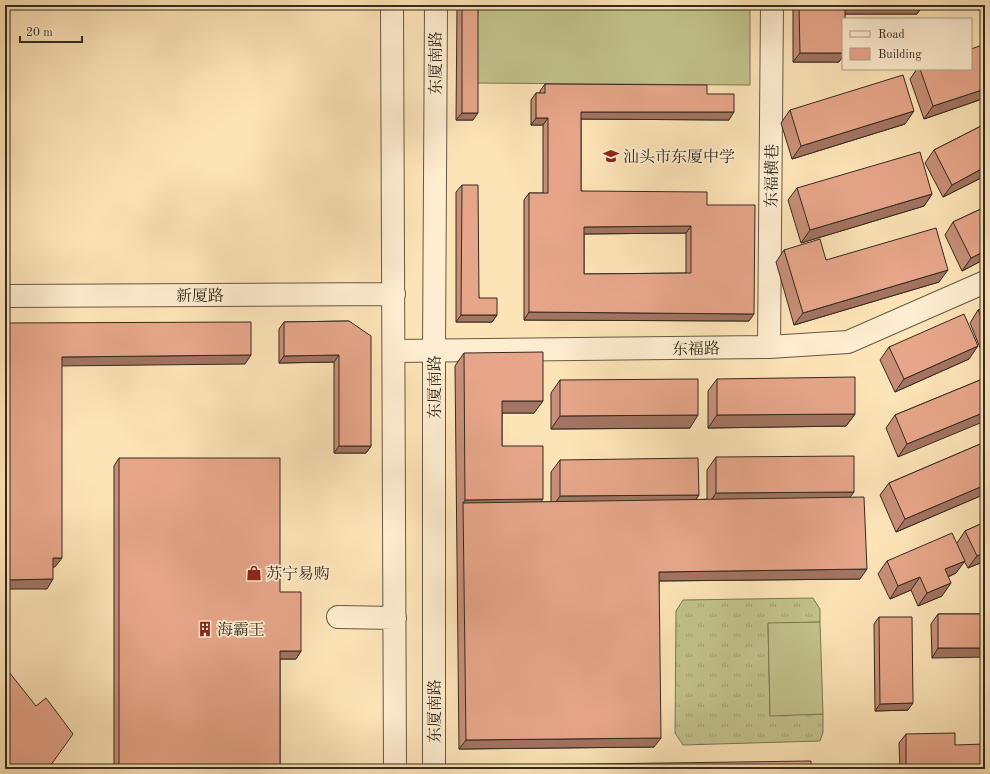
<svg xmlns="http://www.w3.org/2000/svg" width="990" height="774" viewBox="0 0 990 774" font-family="'Old Standard TT','Noto Serif SC',serif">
  <defs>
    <pattern id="grass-tufts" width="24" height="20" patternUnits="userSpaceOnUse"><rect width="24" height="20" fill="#c2c38c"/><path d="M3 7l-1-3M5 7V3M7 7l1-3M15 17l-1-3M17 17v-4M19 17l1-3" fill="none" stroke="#9e9f72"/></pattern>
  </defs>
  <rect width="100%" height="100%" fill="#fde4b7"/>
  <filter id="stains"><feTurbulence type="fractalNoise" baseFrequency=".005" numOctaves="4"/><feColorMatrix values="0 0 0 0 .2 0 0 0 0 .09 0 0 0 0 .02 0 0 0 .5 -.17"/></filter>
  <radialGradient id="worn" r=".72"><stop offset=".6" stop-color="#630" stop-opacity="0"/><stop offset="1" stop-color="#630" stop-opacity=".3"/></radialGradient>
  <path fill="url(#grass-tufts)" stroke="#7b7756" d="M813 598 820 609V622L768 624 770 715 823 714V732L820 741 683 745 675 733 676 611 683 600Z"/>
  <path fill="#c2c38c" stroke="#7b7756" d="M473 5H750V85L473 83Z
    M820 622 823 714 770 716 768 623Z"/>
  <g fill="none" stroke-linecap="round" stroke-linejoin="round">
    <defs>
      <path id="minor" d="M392 5 395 769
        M5 296 394 294
        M769 347 772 5
        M394 351 769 347 848 342 985 282
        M338 617 395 618
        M434 769V351L436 5"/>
    </defs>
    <use href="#minor" stroke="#665946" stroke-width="24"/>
    <use href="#minor" stroke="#feedd0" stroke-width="22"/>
  </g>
  <path fill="#c78f77" stroke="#342b20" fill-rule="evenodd" d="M457 5H478L473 120H456Z
    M793 5H923L917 14H845L839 62H793Z
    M985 41V98L924 119 910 79 917 69H971L985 44 984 42Z
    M545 84 707 94 729 120 581 119V191L707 205 749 321 524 320V200L529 193H543V125H531V100L536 93H540V91ZM686 233V273L584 274V234Z
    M790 110 905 124 792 159 781 123Z
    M985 124V176L943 197 925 163 934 150Z
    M462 185 479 298 497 315 492 322H456V192Z
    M797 188 932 194 924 206 801 243 788 200Z
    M985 207V259L962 271 945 235 953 222Z
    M784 250 826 260 939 282 794 325 776 262Z
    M985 308V354L983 355 970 323 978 310Z
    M349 321 371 446 366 453H334V362L279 363V329L284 322Z
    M889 347 969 359 895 392 880 360Z
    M464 353 534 413H502V446L541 502H551V472L560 460 699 495 695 500 707 499V470L716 457 851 497 860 579 659 581 654 747 459 749 455 366Z
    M985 378 898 457 886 428 895 415Z
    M717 379 855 414 846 426 708 428V391Z
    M560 380 690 428 551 429V393Z
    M985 442V494L896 532 880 495 889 483Z
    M119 458 280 592 301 651 296 659H280V769H114V466Z
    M985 522V561L968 568 964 561 956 573 948 577 942 596 918 606 911 590 890 599 878 574 887 561 957 543 965 531Z
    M938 614H985L932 658 931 624Z
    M879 617 908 710 875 711 874 624Z
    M906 734 955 745 985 769H900L899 743Z
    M519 765 811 769H517Z"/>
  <path fill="#a27461" stroke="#342b20" d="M845 5H923L917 14H839Z
    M800 53H843V56L839 62H793Z
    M985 89V98L924 119 933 106Z
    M914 111 905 124 792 159 801 146Z
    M581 112H734L729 120 576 119Z
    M462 113H478L473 120H456Z
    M536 118H548L543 125H531Z
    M985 167V176L943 197 952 185Z
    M932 194 924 206 801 243 810 230Z
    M691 226 686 233 579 234 584 227Z
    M985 251V259L962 271 971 258Z
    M948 270 939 282 794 325 803 313Z
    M529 312 754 314 749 321 524 320Z
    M461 315H497L492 322H456Z
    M978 346 969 359 895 392 904 379Z
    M251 355 245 364 55 366 62 357Z
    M339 355 334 362 279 363 284 356Z
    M502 401H543L534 413H493Z
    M985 412V421L898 457 907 444Z
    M855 414 846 426 708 428 717 415Z
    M698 415 690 428 551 429 560 416Z
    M339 446H371L366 453H334Z
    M985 485V494L896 532 905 519Z
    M854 492 845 504 707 506 716 493Z
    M699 495 690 508 551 509 560 496Z
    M543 499 534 512 463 503 465 500Z
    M985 552V561L968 568 977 556Z
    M53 558H62L55 567H47Z
    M965 561 956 573 936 582 945 569Z
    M867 569 860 579 652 581 659 572Z
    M920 577 911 590 890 599 898 586Z
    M53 579 47 589H5V580Z
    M951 583 942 596 918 606 927 593Z
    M938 648H985V657L932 658Z
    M280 651H301L296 659H275Z
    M913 703 908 710 875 711 880 704Z
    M661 738 654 747 459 749 466 740Z"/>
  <path fill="#e7a68a" stroke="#342b20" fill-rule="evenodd" d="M462 5H478V113H462Z
    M799 5H845V19H843V53H800Z
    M985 44V89L933 106 920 69H971V49Z
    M903 75 914 111 801 146 790 110Z
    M545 84 707 85V94H734V112H581V191L707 192V205H755L754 314 529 312V193H548V118H536V93H545ZM691 226V273L584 274V227Z
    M985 124V167L952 185 934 150Z
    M920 152 932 194 810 230 797 188Z
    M462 185H478L479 298H497V315H461Z
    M985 207V251L971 258 953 222Z
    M936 228 948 270 803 313 784 250 820 239 826 260Z
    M985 308V326L978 310Z
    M964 314 978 346 904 379 889 347Z
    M349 321 371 336V446H339V355L284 356V322Z
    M251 322V355L62 357V558H53V579L5 580V323Z
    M543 352V401H502V446H543V499L465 500 464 353Z
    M855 377V414L717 415V379Z
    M985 378V412L907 444 895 415Z
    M698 379V415L560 416V380Z
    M985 442V485L905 519 889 483Z
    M854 456V492L716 493V457Z
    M119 458H280V592H301V651H280V769H119Z
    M698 458 699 495 560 496V460Z
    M864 497 867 569 659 572 661 738 466 740 463 503Z
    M985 522V552L977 556 965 531Z
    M952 533 965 561 945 569 951 583 927 593 920 577 898 586 887 561Z
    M938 614H985V648H938Z
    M879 617H912L913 703 880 704Z
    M5 667 36 706 46 698 73 734 48 769H5Z
    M955 733V745L985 744V769H906V734Z
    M811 761V769H520L519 765Z"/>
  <defs>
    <symbol id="school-bare" viewBox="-9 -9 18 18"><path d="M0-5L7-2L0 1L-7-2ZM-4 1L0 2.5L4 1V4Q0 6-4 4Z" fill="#8f2418" stroke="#feedd0" stroke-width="2.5" paint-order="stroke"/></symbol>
    <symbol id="shop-bare" viewBox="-9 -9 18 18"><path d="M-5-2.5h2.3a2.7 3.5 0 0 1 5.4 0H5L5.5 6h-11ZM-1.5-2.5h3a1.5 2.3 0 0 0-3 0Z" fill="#8f2418" stroke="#feedd0" stroke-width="2.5" paint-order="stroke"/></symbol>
    <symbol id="building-bare" viewBox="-9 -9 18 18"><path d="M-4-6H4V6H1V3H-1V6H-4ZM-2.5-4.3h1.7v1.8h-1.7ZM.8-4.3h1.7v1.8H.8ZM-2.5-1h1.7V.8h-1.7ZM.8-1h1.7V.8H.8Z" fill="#8f2418" stroke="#feedd0" stroke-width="2.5" paint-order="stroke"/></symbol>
  </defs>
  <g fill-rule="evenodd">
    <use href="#school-bare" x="600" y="145" width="22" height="22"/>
    <use href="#shop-bare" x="243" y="562" width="22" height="22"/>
    <use href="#building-bare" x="194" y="618" width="22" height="22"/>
  </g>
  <g text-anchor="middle" stroke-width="3.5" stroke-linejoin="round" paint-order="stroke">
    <g font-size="16" fill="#342b20" stroke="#feedd0">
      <text transform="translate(435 63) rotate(-90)" y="6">东厦南路</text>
      <text transform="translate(771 176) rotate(-89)" y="6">东福横巷</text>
      <text x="200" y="301">新厦路</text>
      <text transform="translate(696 348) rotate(-1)" y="6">东福路</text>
      <text transform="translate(434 387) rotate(-90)" y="6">东厦南路</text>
      <text transform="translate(434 711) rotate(-90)" y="6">东厦南路</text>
    </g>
    <g font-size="16" fill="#342b20" stroke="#feedd0" text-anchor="start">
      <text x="623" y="162">汕头市东厦中学</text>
      <text x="266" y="579">苏宁易购</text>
      <text x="217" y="635">海霸王</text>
    </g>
  </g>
  <rect width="990" height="774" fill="none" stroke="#fde4b7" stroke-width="20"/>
  <rect x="6" y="6" width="978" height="762" fill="none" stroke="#342b20" stroke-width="2"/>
  <rect x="10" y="10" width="970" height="754" fill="none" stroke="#342b20"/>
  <rect x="842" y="18" width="130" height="52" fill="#feedd0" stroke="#ad9f8a"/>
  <rect x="850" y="31" width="20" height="6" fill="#feedd0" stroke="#ad9f8a"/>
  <text x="878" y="38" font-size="12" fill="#342b20">Road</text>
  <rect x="850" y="48" width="20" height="12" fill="#e7a68a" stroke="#ad9f8a"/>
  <text x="878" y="58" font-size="12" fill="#342b20">Building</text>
  <path d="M20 36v6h62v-6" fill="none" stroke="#342b20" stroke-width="2"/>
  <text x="26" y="36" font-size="12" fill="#342b20" stroke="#feedd0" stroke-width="3" paint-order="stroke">20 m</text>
  <rect width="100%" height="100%" filter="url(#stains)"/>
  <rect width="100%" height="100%" fill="url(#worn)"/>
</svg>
